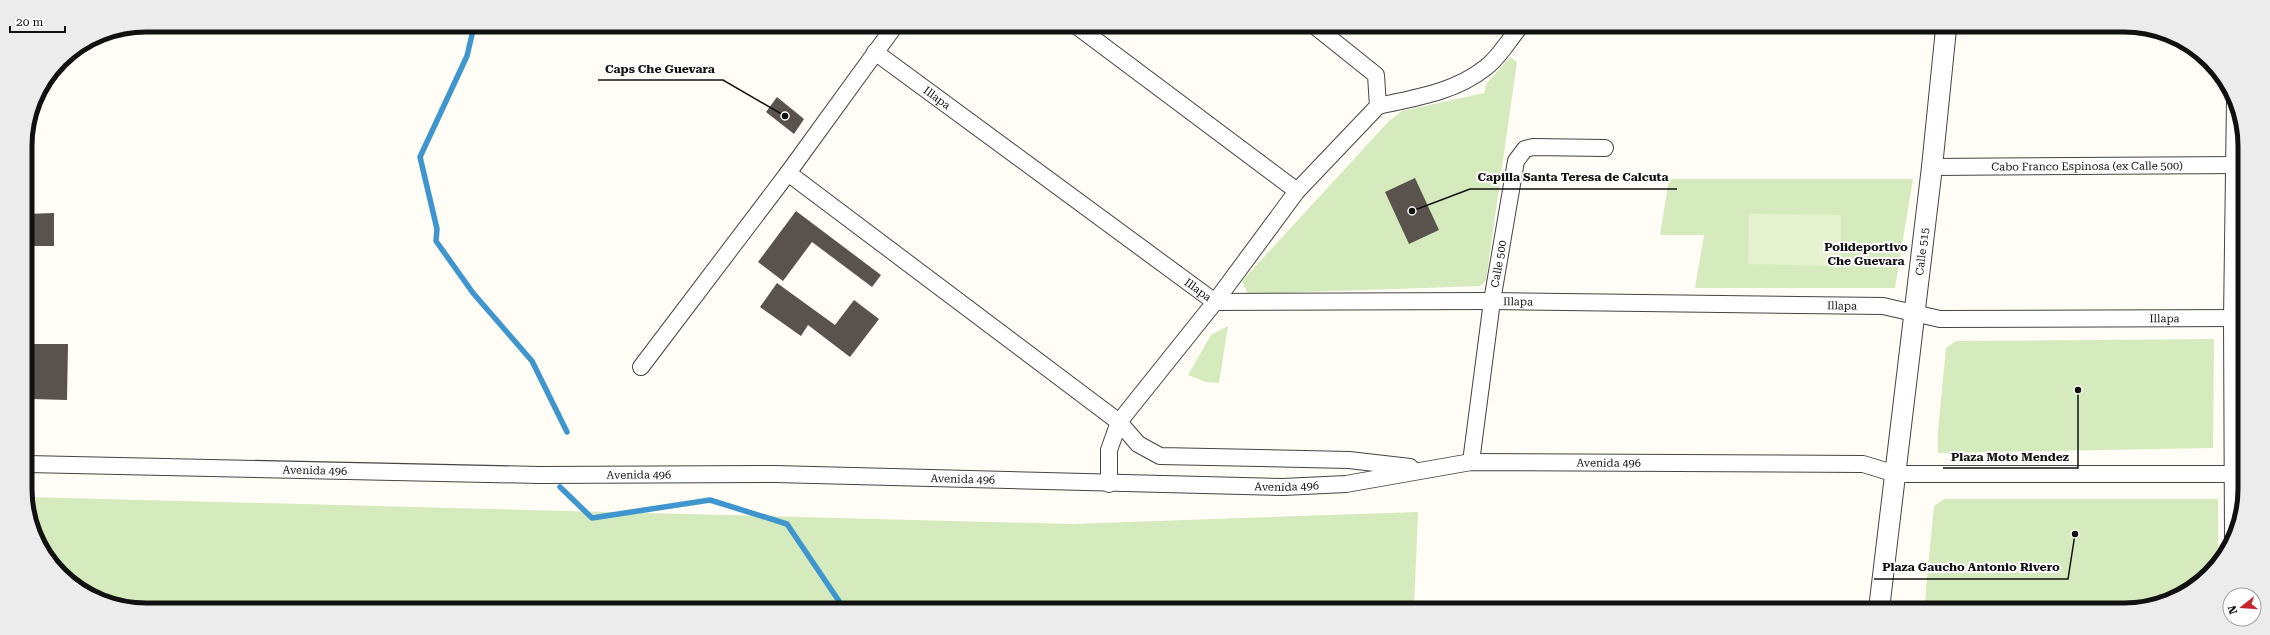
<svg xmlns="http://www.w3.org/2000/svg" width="2270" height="635" viewBox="0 0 2270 635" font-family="'Roboto Serif',serif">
  <rect width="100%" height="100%" fill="#fffdf5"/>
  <path fill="#d5ebbd" d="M1510 57 1517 62 1486 280 1481 286 1248 294 1242 281 1388 122 1402 111 1484 93 1487 83Z
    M1669 179H1913L1895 288H1695L1704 235H1660Z
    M1228 326 1219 383 1206 382 1188 375 1211 335Z
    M2214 339 2213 448 1938 453V431L1946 348 1956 341Z
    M27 497 1071 524 1418 512 1414 608 115 606 60 574 38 543 27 512Z
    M1944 499H2218V563C2192 591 2178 599 2140 608L1925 609 1926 589 1934 506Z"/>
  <path fill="#e6f2cf" d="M1749 214 1841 215V266L1748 264Z"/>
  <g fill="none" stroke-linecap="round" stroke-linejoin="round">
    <path stroke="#3f96cf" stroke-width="5.5" d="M474 26 467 56 420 157 437 229 436 241 473 293 532 361 567 432
      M560 487 592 518 710 500 787 524 843 607"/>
  </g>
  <path fill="#5a524d" d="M777 97 804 119 794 134 766 112Z
    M1415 178 1439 230 1409 244 1385 192Z
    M796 211 881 275 872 287 812 242 783 281 758 262Z
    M54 213V246H26V214Z
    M777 283 835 325 854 300 879 319 850 357 808 325 801 336 760 307Z
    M32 344H68L67 400 32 399Z"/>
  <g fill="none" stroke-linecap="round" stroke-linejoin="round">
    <defs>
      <g id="minor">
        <path d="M1078 27 1297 191"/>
        <path id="s1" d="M875 52 1215 302 1492 301 1883 306 1940 319 2242 318"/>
        <path d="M1378 106C1415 98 1455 92 1485 68 1498 59 1509 40 1519 28"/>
        <path id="s2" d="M1932 167 2243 165"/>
        <path d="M788 173 1119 422 1138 444 1160 456 1349 460 1410 467"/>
        <path d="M641 367 788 173 894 27"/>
        <path id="s3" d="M1471 462 1492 301 1516 161 1525 149 1533 147 1605 148"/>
        <path id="s4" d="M27 464 539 475 775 474 1283 487 1346 484 1471 462 1863 464 1896 474H2241"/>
        <path d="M1109 484V450L1119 422 1215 302 1297 191 1378 106 1376 75 1316 27"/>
        <path d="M2233 537 2232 318 2235 99"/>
      </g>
      <g id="tertiary">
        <path id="s5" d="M1879 609 1932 167 1946 29"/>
      </g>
    </defs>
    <use href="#minor" stroke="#444" stroke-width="18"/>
    <use href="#tertiary" stroke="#444" stroke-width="22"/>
    <use href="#minor" stroke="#fff" stroke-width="16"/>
    <use href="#tertiary" stroke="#fff" stroke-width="20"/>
  </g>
  <g text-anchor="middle" stroke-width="4" stroke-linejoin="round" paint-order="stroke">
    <g font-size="11" fill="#111" stroke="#fff">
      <text dy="4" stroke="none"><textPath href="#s1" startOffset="77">Illapa</textPath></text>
      <text dy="4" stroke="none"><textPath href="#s2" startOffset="155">Cabo Franco Espinosa (ex Calle 500)</textPath></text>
      <text dy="4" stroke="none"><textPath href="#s5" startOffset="360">Calle 515</textPath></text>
      <text dy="4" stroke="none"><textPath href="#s3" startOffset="200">Calle 500</textPath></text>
      <text dy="4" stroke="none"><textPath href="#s1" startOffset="401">Illapa</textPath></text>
      <text dy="4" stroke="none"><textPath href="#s1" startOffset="725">Illapa</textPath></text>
      <text dy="4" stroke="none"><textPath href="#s1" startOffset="1049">Illapa</textPath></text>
      <text dy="4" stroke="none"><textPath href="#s1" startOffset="1373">Illapa</textPath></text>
      <text dy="4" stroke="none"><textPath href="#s4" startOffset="1584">Avenida 496</textPath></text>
      <text dy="4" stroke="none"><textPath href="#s4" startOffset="288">Avenida 496</textPath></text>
      <text dy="4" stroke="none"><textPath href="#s4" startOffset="612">Avenida 496</textPath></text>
      <text dy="4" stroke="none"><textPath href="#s4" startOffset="936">Avenida 496</textPath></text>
      <text dy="4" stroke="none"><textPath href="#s4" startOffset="1260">Avenida 496</textPath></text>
    </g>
    <g font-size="12" font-weight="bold" fill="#111" stroke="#fff">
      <text x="1866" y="251">Polideportivo<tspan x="1866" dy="14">Che Guevara</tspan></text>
    </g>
  </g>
  <path d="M0 0H2270V635H0ZM146 32H2124A114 114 0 0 1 2238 146V489A114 114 0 0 1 2124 603H146A114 114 0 0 1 32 489V146A114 114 0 0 1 146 32Z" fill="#ececec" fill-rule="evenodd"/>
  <path fill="none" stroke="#111" stroke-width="5" d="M146 32H2124A114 114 0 0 1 2238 146V489A114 114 0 0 1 2124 603H146A114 114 0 0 1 32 489V146A114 114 0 0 1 146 32Z"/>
  <path fill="none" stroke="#111" stroke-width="1.5" d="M785 116L723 80H598M1412 211L1470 189H1677M2078 390L2078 468H1943M2075 534L2068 579H1874"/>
  <g fill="#111" stroke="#fff" stroke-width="1.5">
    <circle cx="785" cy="116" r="4"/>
    <circle cx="1412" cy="211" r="4"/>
    <circle cx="2078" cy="390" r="4"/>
    <circle cx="2075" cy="534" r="4"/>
  </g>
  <g font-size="12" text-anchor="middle" font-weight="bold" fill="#111" stroke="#fff" stroke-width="4" stroke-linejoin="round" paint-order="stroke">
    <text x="660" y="73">Caps Che Guevara</text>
    <text x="1573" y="181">Capilla Santa Teresa de Calcuta</text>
    <text x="2010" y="461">Plaza Moto Mendez</text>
    <text x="1971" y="571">Plaza Gaucho Antonio Rivero</text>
  </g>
  <g transform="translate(2242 607) rotate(253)"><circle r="19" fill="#ffffff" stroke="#a0a0a0"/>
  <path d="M0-3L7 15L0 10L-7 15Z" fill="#c4262e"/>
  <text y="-6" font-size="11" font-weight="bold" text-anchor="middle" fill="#111111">N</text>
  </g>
  <path d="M10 26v6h55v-6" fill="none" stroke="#111111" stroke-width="2"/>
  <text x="16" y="26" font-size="12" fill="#111111" stroke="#ffffff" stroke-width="3" paint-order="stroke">20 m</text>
</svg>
